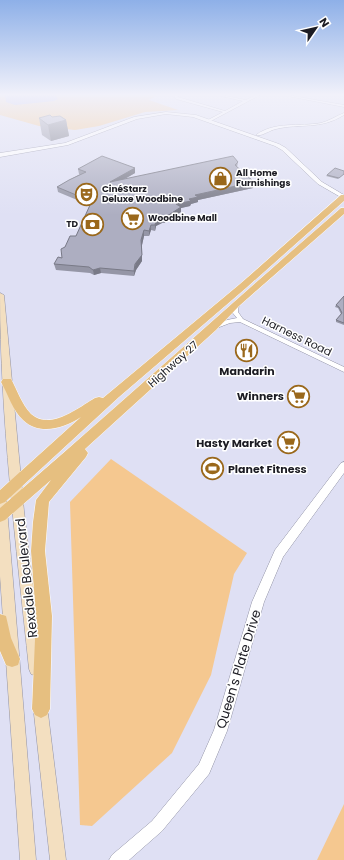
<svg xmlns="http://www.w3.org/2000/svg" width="344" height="860" viewBox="0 0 344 860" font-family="Poppins,sans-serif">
  <rect width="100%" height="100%" fill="#dfe0f4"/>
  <path fill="#f5c890" d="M0 95H157L149 100 178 110 145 112 99 126 75 130 39 126 0 115Z
    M111 459 247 553 234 574 211 675 172 753 92 826 80 825 70 502Z
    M344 804V860H317Z"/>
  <path fill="#a8a9e9" d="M5 95H55L58 99 54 101 15 105 6 102Z"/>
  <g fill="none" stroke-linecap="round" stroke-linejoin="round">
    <defs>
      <path id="minor" d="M177 95H181L178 96V97L225 111 243 101 221 96V95L246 100 256 95H260L209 122 208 120 223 112 176 99 174 96Z
        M287 95 344 105V107L288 96Z
        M344 113V115C320 130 301 123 276 129 270 130 261 137 256 135 275 121 299 127 321 123 329 121 336 116 344 113Z
        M236 302 239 304 238 312 243 319 344 367V372L240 322 230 323 217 328H213V326L227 320 237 318 232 312 233 304Z"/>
      <path id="tertiary" d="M166 112 196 115 279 144 286 148 322 182 344 195V199L318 184 282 150 275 146 193 117 166 114 137 119 68 145 0 157V153L65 143 134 117Z
        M344 462V473L283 557 264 602 227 731 209 774 162 831 129 860H109L112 855 152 821 199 764 214 730 252 602 275 550 341 463Z"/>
      <path id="secondary" d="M0 293 4 295 24 511 43 669 41 674 36 676 31 674 29 669C16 544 0 418 0 293Z
        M0 491 4 493 6 496 36 860H20L0 576Z
        M40 698 45 700 47 705 66 860H50L33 705 35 700Z"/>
      <path id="primary" d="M341 195H344V201L246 288 119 397 5 502 0 504V490L81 417C64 428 40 436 23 420 13 411 8 394 1 382L3 379H11C17 390 22 405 31 414 50 431 78 408 95 398L99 397 103 398 240 284Z
        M341 208H344V214L239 306 216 330 85 449 88 453 86 457 49 502 45 551 52 616 50 709 47 715 41 718 35 715 32 709 36 616 31 551 33 522 36 500 51 480 5 520 0 522V508C115 409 227 307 341 208Z
        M0 614 6 616 11 638 20 659 18 665 12 667 6 665 0 651Z"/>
    </defs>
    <use href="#minor" stroke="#9293a6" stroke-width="1"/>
    <use href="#tertiary" stroke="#9293a6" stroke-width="1"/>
    <use href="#secondary" stroke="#9293a6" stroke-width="1"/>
    <use href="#primary" stroke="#fff" stroke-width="1"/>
    <use href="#minor" fill="#fff" fill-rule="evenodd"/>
    <use href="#tertiary" fill="#fff" fill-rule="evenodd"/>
    <use href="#secondary" fill="#f3dfc0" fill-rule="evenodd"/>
    <use href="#primary" fill="#e6bf80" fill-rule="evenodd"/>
  </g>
  <path fill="#9596a6" d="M52 117 66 120 69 136 51 141 42 135 39 118Z
    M238 162 237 167 254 182 253 188 198 200V202L191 204 190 206 181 208V212L164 223H162L156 226 155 231 151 230 149 236H144L142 245V261L136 270 134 276 101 273 94 275 90 273 56 270 54 264 62 258 65 247 76 236 89 208V205L90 203 84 201 82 202 58 192 57 187 80 174H79L78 169 135 168V173L125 179Z
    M344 171 338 179 326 176 327 175Z
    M344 296V325L336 322V320L341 314 338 308 335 307 336 305Z"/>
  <path fill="#797a87" d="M66 120 69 136 51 141 48 125Z
    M135 168V173L110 187V182Z
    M254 182 253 188 198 200V202L191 204 190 206 181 208V212L164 223V218L176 204 189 199 195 195Z
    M83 196 84 201 82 202 81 197Z
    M162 217V223L156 226 155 231V225L156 221Z
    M151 225V230L149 236V231Z
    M144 230V236L142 245V261L136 270 134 276V271Z
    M100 268 101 273 94 275 93 270Z"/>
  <path fill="#adaec1" stroke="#797a87" d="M50 115 52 117 60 116 66 120 48 125 39 118Z
    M102 156 135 168 110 182 233 156 238 162 235 165 254 182 195 195 198 197 189 199 191 201 176 204 181 207 164 218 162 217 156 221 155 225H151L149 231 144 230 141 240 142 255 135 264 134 271 100 268 93 270 89 267 54 264 58 257 62 258 61 249 65 247 70 236H76L90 205H89L91 199 83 196 81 197 57 187 69 180 86 172 78 169Z
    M335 168 344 171V174L339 178 327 175Z
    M344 296V323L336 320 342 313 339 307 336 305Z"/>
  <linearGradient id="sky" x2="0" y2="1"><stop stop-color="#8eb0e8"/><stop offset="0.44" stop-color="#f1f1fa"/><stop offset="1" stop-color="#f1f1fa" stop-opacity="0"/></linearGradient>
  <rect width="344" height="215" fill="url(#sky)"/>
  <defs>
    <symbol id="shop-ring" viewBox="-11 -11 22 22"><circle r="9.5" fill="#fff" stroke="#9a681b" stroke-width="1.5"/><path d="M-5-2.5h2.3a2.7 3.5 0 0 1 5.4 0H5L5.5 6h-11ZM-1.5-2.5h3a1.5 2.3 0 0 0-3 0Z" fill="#9a681b"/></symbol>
    <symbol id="theatre-ring" viewBox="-11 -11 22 22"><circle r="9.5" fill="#fff" stroke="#9a681b" stroke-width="1.5"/><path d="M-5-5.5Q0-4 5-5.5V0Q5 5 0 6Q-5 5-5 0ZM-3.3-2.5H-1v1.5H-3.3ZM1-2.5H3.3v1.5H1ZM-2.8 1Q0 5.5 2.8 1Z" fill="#9a681b"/></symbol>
    <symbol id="supermarket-ring" viewBox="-11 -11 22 22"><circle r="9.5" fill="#fff" stroke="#9a681b" stroke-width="1.5"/><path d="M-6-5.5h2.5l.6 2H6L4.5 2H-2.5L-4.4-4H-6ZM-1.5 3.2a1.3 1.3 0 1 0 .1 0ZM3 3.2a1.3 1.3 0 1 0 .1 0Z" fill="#9a681b"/></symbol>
    <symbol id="bank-ring" viewBox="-11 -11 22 22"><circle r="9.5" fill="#fff" stroke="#9a681b" stroke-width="1.5"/><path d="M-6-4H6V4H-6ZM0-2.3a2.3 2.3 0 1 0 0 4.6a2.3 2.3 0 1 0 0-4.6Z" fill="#9a681b"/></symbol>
    <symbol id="restaurant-ring" viewBox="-11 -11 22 22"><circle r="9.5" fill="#fff" stroke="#9a681b" stroke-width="1.5"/><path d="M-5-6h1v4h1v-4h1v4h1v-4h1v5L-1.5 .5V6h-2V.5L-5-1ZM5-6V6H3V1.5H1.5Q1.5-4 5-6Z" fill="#9a681b"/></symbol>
    <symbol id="stadium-ring" viewBox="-11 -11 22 22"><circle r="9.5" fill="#fff" stroke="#9a681b" stroke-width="1.5"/><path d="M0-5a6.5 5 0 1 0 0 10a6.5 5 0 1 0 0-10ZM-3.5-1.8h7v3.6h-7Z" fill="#9a681b"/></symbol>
  </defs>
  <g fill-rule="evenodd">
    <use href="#shop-ring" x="208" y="166" width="25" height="25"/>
    <use href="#theatre-ring" x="74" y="182" width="25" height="25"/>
    <use href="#supermarket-ring" x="120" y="206" width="25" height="25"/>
    <use href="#bank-ring" x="80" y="212" width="25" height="25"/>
    <use href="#restaurant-ring" x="234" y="338" width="25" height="25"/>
    <use href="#supermarket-ring" x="286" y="384" width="25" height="25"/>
    <use href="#supermarket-ring" x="276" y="430" width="25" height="25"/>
    <use href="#stadium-ring" x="200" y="456" width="25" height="25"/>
  </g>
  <g text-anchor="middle" stroke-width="3" stroke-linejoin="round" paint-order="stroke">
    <g font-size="9" font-weight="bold" fill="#1c1c23" stroke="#fff" text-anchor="start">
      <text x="236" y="176">All Home<tspan x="236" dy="10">Furnishings</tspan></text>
      <text x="102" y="192">CinéStarz<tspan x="102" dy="10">Deluxe Woodbine</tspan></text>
      <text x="148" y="221">Woodbine Mall</text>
      <text x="78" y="227" text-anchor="end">TD</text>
    </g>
    <g font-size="11" fill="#1c1c23" stroke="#fff">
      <text transform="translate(297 336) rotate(26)" y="4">Harness Road</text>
      <text transform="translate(173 364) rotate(-42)" y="4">Highway 27</text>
    </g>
    <g font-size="11" font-weight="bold" fill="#1c1c23" stroke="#fff" text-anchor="end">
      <text x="247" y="375" text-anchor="middle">Mandarin</text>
      <text x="284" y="400">Winners</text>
      <text x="272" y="447">Hasty Market</text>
      <text x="228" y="473" text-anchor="start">Planet Fitness</text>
    </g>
    <g font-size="13" fill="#1c1c23" stroke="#fff">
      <text transform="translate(26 578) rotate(-96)" y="5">Rexdale Boulevard</text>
      <text transform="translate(238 669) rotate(-73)" y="5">Queen's Plate Drive</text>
    </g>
  </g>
  <g transform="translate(316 28) rotate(56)" stroke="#ffffff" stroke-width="3" paint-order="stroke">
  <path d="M0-3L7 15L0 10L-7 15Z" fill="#1c1c23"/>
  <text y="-6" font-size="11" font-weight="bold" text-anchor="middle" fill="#1c1c23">N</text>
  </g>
</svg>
